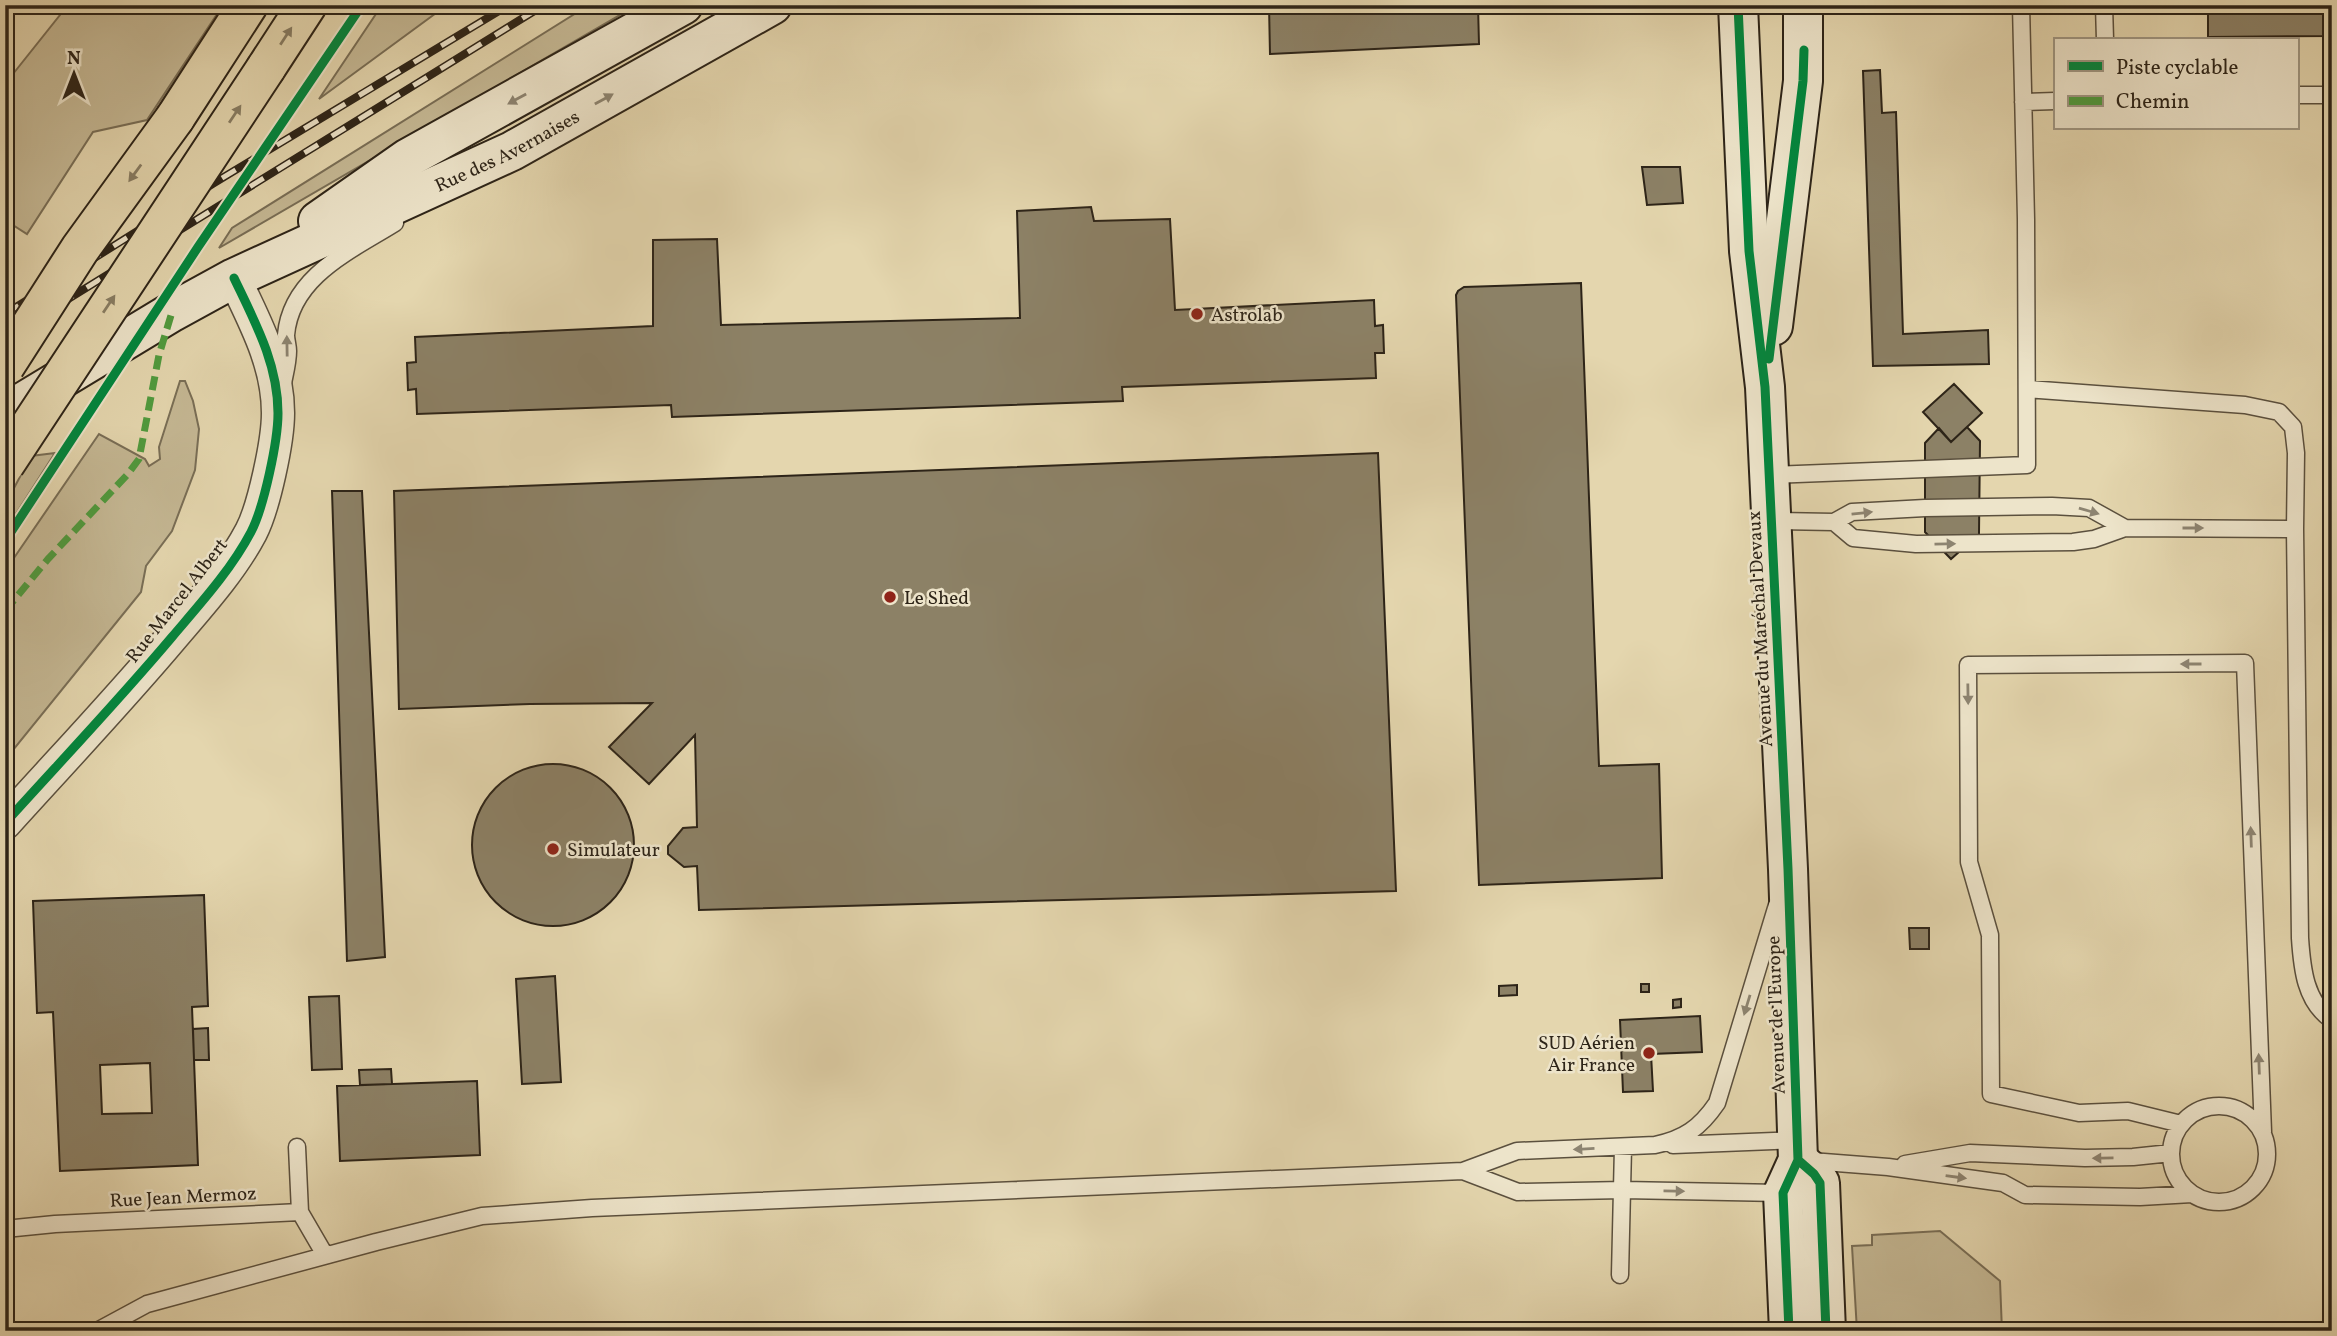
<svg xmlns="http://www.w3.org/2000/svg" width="2337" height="1336" viewBox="0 0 2337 1336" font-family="Vollkorn,serif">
  <rect width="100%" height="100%" fill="#e4d6ae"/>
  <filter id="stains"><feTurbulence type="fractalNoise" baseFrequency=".00286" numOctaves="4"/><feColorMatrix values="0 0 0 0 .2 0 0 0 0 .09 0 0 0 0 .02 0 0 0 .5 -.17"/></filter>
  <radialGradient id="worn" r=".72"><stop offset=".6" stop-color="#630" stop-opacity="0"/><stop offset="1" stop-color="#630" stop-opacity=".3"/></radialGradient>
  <path fill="#c5b894" stroke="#796e56" stroke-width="2" d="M68 5H223L147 120 93 132 27 234 5 220V84Z
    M382 5H447L319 99Z
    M589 5H637L219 248 232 228Z
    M180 381H185L193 401 199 429 195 470 172 531 146 566 141 592 5 760V571L99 434 145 459 149 466 160 459 159 447Z
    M55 453 5 531V505L31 456Z
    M1940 1231 2000 1281 2002 1331H1857L1852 1246 1872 1245V1235Z"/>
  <path fill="#8c8166" stroke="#2d2418" stroke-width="2" fill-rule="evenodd" d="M1269 5H1478L1479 44 1270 54Z
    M2165 5H2332V36L2208 37V11L2165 10Z
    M1880 70 1882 113 1896 112 1903 334 1988 330 1989 364 1873 366 1863 71Z
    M1642 167H1680L1683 203 1647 205Z
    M1091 207 1094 221 1170 219 1175 310 1374 300 1375 326 1383 325 1384 353H1375L1376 378 1122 387 1123 401 672 417 671 405 417 414 416 389 408 390 407 363 416 362 415 337 653 326V240L717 239 721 325 1020 318 1017 211Z
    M1581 283 1599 766 1659 764 1662 878 1479 885 1456 295 1458 291 1464 287Z
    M1954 384 1982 413 1951 442 1923 412Z
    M1967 427 1980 441 1979 534 1951 559 1925 532V443L1939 428 1951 442Z
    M1378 453 1396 891 699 910 697 866 684 867 668 854V846L683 828 697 827 695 735 649 784 609 747 652 703 530 704 399 709 394 491Z
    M332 491H362L385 957 347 961Z
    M472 845a81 81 0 1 1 162 0a81 81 0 1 1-162 0Z
    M204 895 208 1006 192 1007 198 1165 60 1171 53 1012 37 1013 33 901ZM150 1063 152 1113 102 1114 100 1065Z
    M1909 928H1929V949H1910Z
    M555 976 561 1082 522 1084 516 979Z
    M1641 984H1649V992H1641Z
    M1517 985V995L1499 996V986Z
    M339 996 342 1069 312 1070 309 997Z
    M1681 999V1007L1673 1008V1000Z
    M1700 1016 1702 1052 1651 1054 1653 1091 1623 1092 1620 1020Z
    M208 1028 209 1060H194L193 1029Z
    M391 1069 392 1084 360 1085 359 1070Z
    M477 1081 480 1155 340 1161 337 1086Z"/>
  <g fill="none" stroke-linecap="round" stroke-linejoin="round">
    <defs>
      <path id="lane" d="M2104 5 2105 40
        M2297 95H2332
        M2023 102 2055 101
        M283 383C285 373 288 362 288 351 288 346 286 340 286 335 291 276 352 250 395 223
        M2027 389 2245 405 2279 412 2293 427 2296 453 2295 529 2300 938C2302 968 2305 1002 2332 1020
        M1769 475 2027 465 2026 219 2021 5
        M1772 521 1834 522 1852 512 1925 508 2052 506 2089 508 2125 528
        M1834 522 1853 538 1916 544 2073 542 2094 539 2125 528 2295 529
        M2171 1154a48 48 0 1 1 96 0a48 48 0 1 1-96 0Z
        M2181 1124 2128 1111 2079 1113 1991 1094 1990 935 1969 862 1968 665 2245 663 2263 1132
        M1673 1145 1796 1140
        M1811 1161 1888 1167 2003 1183 2025 1195 2140 1197 2192 1194
        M1905 1164 1970 1153 2085 1158 2133 1157 2171 1153
        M1463 1171 1517 1151 1655 1145C1684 1139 1700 1128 1717 1103L1777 905
        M300 1212 325 1255
        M5 1229 55 1224 300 1212 297 1147
        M1620 1275 1623 1147
        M97 1331 147 1304 376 1242 482 1216 592 1208 1463 1171 1518 1192 1623 1190 1783 1193"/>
      <path id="street" d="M5 823C61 761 118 701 172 637 200 604 231 570 251 532 264 507 278 441 278 413 278 364 255 322 234 278"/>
      <g id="secondary">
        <path d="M1738 5 1749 251 1765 387 1788 869 1798 1160 1783 1193 1789 1331"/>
        <path d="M318 221 408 158 683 5"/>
        <path d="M1773 326 1803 81V5"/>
        <path id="s1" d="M5 413 172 312 234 278 512 151 772 5"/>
        <path d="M1798 1160 1814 1174 1820 1183 1826 1331"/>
      </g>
      <path id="highway" d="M266 68 307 5
        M175 118 248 5"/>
    </defs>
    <use href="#lane" stroke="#5b503e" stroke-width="19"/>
    <use href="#street" stroke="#5b503e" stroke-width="35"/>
    <use href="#secondary" stroke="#2d2418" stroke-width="42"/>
    <use href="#highway" stroke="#2d2418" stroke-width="42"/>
    <use href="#lane" stroke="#ede4ca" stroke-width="16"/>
    <use href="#street" stroke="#ede4ca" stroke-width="32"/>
    <use href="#secondary" stroke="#ede4ca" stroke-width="38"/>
    <use href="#highway" stroke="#e4d6ae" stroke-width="38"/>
    <defs>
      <path id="rail" d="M5 314 214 183 509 5
        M5 338 544 5"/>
    </defs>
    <use href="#rail" stroke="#2d2418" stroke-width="8"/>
    <use href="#rail" stroke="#ede4ca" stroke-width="5" stroke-dasharray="16" stroke-linecap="butt"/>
    <defs>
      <path id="highway-bridge" d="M5 366 80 249 175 118
        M5 464 266 68"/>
    </defs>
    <use href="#highway-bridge" stroke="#2d2418" stroke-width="42" stroke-linecap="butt"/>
    <use href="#highway-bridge" stroke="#e4d6ae" stroke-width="38"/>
    <path stroke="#4f9b3e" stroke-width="7" stroke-dasharray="14 7" stroke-linecap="butt" d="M5 611 48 559 127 475 139 459 159 355 172 312"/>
    <defs>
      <path id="cycleway" d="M1738 5 1749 251 1765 387 1788 869 1798 1160 1783 1193 1789 1331
        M1769 359 1803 81 1804 50
        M5 541 198 247 362 5
        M5 823C61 761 118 701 172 637 200 604 231 570 251 532 264 507 278 441 278 413 278 364 255 322 234 278
        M1798 1160 1814 1174 1820 1183 1826 1331"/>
    </defs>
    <use href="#cycleway" stroke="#ede4ca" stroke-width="13"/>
    <use href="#cycleway" stroke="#00873e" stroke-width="9"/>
  </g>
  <defs><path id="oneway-solid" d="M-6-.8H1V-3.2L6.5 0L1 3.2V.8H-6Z" transform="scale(1.75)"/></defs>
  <g fill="#887d63">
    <use href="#oneway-solid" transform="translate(286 36) rotate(-57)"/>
    <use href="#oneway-solid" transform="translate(235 114) rotate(-56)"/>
    <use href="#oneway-solid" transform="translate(135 173) rotate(126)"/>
    <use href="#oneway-solid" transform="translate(109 304) rotate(-56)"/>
  </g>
  <g fill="#8d8471">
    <use href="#oneway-solid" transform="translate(517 99) rotate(151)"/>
    <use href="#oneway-solid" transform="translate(604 99) rotate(-29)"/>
    <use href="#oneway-solid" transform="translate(287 346) rotate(-91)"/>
    <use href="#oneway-solid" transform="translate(2089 511) rotate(16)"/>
    <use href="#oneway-solid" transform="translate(1862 513) rotate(-6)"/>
    <use href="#oneway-solid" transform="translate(2193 528)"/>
    <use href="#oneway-solid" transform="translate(1945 544) rotate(-1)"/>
    <use href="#oneway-solid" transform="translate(2191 664) rotate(180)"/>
    <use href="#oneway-solid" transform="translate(1968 694) rotate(89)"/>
    <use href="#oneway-solid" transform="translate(2251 837) rotate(-92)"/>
    <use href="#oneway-solid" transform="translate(1747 1005) rotate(107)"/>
    <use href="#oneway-solid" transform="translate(2259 1064) rotate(-92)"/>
    <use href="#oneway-solid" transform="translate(1584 1149) rotate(177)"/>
    <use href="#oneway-solid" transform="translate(2103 1158) rotate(179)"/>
    <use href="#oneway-solid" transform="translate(1956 1177) rotate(8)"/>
    <use href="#oneway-solid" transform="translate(1674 1191) rotate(1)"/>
  </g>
  <g fill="#8f2418" stroke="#ede4ca" stroke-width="2.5">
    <circle cx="1197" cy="314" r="7"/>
    <circle cx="890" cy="597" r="7"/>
    <circle cx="553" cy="849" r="7"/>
    <circle cx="1649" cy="1053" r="7"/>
  </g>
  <g text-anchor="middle" stroke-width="5" stroke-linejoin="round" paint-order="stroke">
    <g font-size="19" fill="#2d2418" stroke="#ede4ca">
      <text dy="7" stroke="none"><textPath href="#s1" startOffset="567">Rue des Avernaises</textPath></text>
      <text transform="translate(176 600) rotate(-52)" y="7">Rue Marcel Albert</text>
      <text transform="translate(1759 629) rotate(-93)" y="7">Avenue du Maréchal Devaux</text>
      <text transform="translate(1775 1015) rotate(-92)" y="7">Avenue de l'Europe</text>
      <text transform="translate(183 1196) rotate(-3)" y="7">Rue Jean Mermoz</text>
    </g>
    <g font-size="19" fill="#2d2418" stroke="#ede4ca" text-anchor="start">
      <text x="1211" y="321">Astrolab</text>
      <text x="904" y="604">Le Shed</text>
      <text x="567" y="856">Simulateur</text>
      <text x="1635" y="1049" text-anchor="end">SUD Aérien<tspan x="1635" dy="22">Air France</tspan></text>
    </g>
  </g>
  <rect width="2337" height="1336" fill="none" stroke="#e4d6ae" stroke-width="28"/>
  <rect x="7" y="7" width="2323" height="1322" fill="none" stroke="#2d2418" stroke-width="3.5"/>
  <rect x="14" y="14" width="2309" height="1308" fill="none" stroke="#2d2418" stroke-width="2"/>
  <rect x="2054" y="38" width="245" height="91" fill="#ede4ca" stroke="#a09783" stroke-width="2"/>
  <rect x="2068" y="61" width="35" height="10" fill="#00873e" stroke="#a09783" stroke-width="2"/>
  <text x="2116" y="74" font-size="21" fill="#2d2418">Piste cyclable</text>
  <rect x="2068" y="96" width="35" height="10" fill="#4f9b3e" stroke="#a09783" stroke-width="2"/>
  <text x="2116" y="108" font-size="21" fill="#2d2418">Chemin</text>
  <g transform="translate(74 74)" stroke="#ede4ca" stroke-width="5" paint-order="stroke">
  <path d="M0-5L12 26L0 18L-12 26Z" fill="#2d2418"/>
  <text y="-10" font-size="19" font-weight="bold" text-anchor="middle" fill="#2d2418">N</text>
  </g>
  <rect width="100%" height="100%" filter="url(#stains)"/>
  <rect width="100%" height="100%" fill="url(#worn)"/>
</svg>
